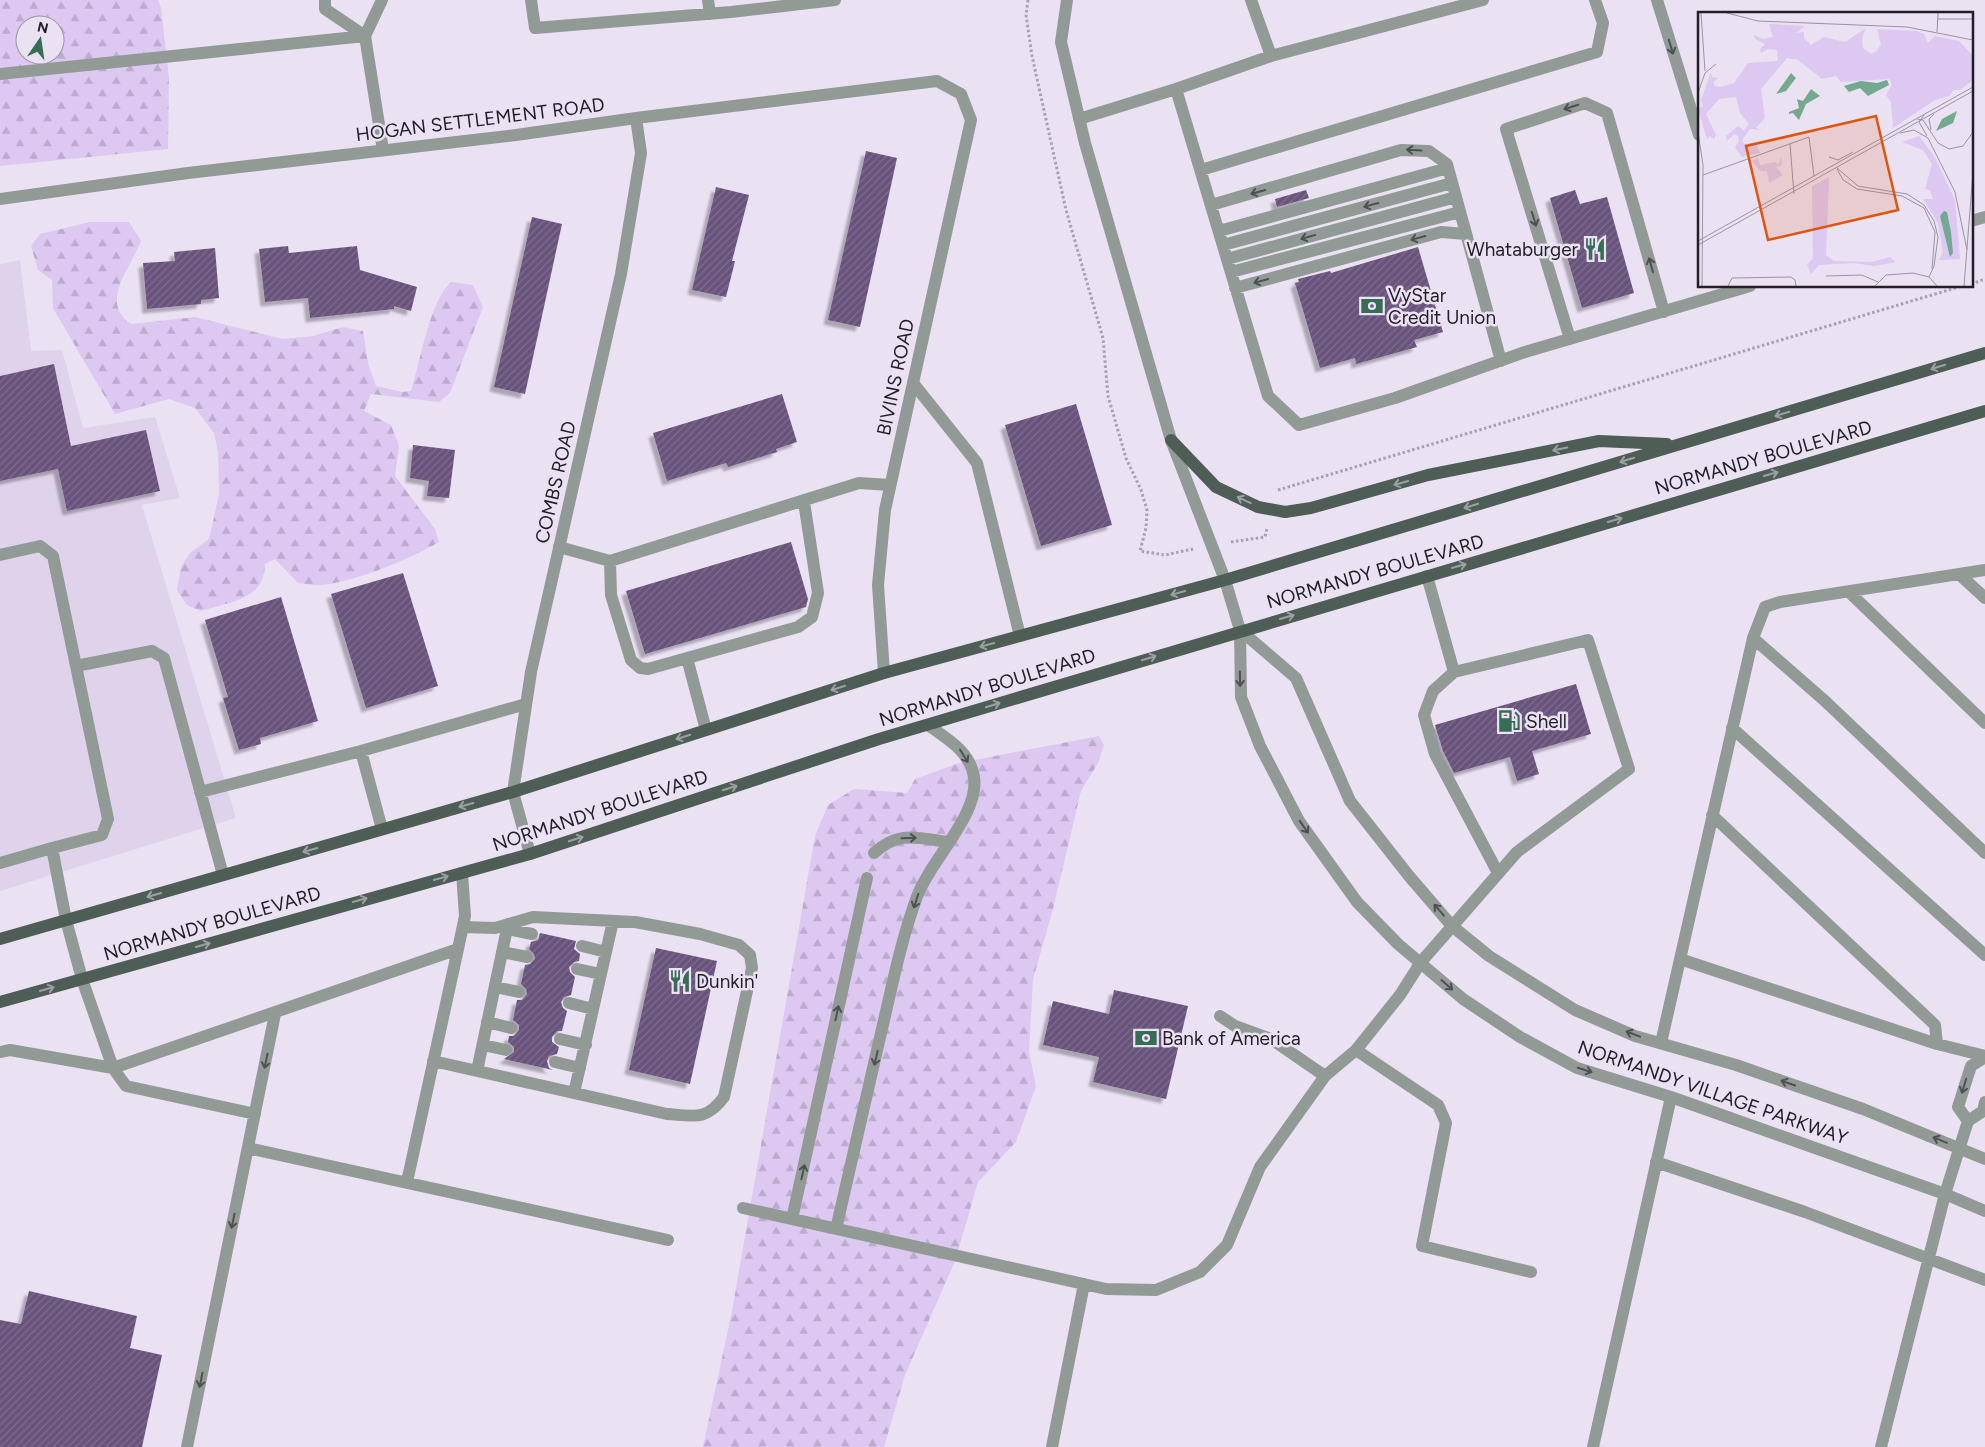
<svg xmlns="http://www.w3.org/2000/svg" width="1985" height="1447" viewBox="0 0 1985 1447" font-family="Figtree,sans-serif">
  <defs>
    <pattern id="forest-firs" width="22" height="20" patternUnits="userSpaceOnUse" patternTransform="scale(1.25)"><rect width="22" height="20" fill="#dcc8f0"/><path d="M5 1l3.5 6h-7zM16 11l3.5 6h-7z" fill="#bcabce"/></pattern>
    <pattern id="building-hatch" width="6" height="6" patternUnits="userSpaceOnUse" patternTransform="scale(1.25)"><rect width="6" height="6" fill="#69537c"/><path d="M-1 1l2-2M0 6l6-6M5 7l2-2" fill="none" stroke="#7e6d8c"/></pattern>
    <filter id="shadow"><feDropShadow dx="-4.5" dy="4.5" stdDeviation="1" flood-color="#0004"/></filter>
  </defs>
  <rect width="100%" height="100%" fill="#eae1f3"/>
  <path fill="#dfd3eb" d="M20 260 31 351 62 350 83 428 155 417 180 498 142 505 236 818 0 891V264Z"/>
  <path fill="url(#forest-firs)" fill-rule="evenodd" d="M0 0H158L161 8 169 78 168 149 0 166ZM25 25H55V55H25Z
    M90 222H129L141 241C132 266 98 302 131 324L195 317 283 339 313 336 343 327 363 331 368 363 376 386 402 392 411 391C420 363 430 300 451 282L473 285 483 307 450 393 439 402 371 394 364 411 391 425 399 446 395 476 435 529 439 542C410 559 355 582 321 585 314 585 305 584 298 583L275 559 265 564C265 600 229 602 201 611L187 605 177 590 181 567 190 553 209 539 214 517 219 494 218 452 214 433 195 408 169 399 115 414 53 308 52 280 38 270 31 246 40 234Z
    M1099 736 1104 745 1098 763 1081 791 1052 913 1033 979 1029 1052 1036 1086 1016 1142 978 1182 955 1261 905 1375 884 1447H703L732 1311 815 836 828 805 854 789 907 793 915 779 959 763Z"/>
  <path fill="url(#building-hatch)" filter="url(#shadow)" d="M866 151 897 158 860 327 828 320Z
    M716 187 749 195 732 261H735L726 297 692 290Z
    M1306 190 1309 198 1277 207 1275 199Z
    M1575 190 1580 204 1607 197 1634 293 1582 308 1550 198Z
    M532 217 562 224 525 394 494 387Z
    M288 246 289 253 357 246 360 270 417 287 411 311 394 306V309L310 318 308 298 265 302 259 249Z
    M1418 247 1443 332 1414 340 1417 347 1356 364 1355 358 1320 368 1295 283 1299 282 1298 279 1330 271 1331 273Z
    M215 248 219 298 201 300V304L147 309 143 263 175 261 174 252Z
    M54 364 71 446 146 430 160 491 67 511 58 469 0 481V376Z
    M782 394 797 442 776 449 777 452 728 467 726 463 667 481 653 433Z
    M1076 404 1112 525 1041 546 1005 425Z
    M413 445 455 450 449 498 427 496 429 481 410 478Z
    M791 542 808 599 806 607 645 654 626 591Z
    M403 573 438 686 366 708 331 594Z
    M281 597 318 721 260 738 261 744 239 750 223 698 228 697 205 620Z
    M1576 684 1591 734 1532 751 1539 774 1517 781 1510 757 1454 773 1443 751 1435 725Z
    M540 933 576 941 574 949 580 954 579 961 574 962 569 967 570 972 575 977 571 995 564 997 561 1002 563 1008 567 1011 562 1031H557L552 1037V1042L559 1047 557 1054 549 1056 547 1061 549 1068 553 1070 504 1059 514 1052V1047L508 1042 509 1036H514L519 1030V1025L513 1020 517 1000H522L527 994 526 989 521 984 525 965 530 964 535 959 534 954 529 949 531 942 538 940Z
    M656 948 717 961 690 1084 629 1070Z
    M1114 990 1188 1006 1166 1099 1093 1082 1099 1057 1043 1045 1053 1001 1109 1014Z
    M29 1291 137 1316 130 1348 162 1355 142 1447H0V1320L21 1324Z"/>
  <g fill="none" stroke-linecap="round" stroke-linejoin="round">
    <path stroke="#a7a0ae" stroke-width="3" stroke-dasharray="2.5 2.5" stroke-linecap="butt" d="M1028 0 1026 15 1032 56 1066 210 1103 338 1108 396 1126 458 1141 490 1147 510 1146 528 1140 551 1165 555 1193 549
      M1971 284 1985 279
      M1278 490 1962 286
      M1231 542 1265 537 1267 528"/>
    <path stroke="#929a96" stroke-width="12" d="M325 0V9L365 36 382 0
      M531 0 535 28 731 12 835 0
      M708 0 710 14
      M1067 0 1061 42 1085 143 1171 440 1225 580
      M1657 0 1699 135
      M1271 56 1483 0
      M0 74 365 36 383 150
      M1176 89 1271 56 1251 0
      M1079 119 1176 89 1268 396 1299 425 1395 398 1525 352 1750 286
      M1201 170 1597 52 1603 23 1595 0
      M1211 205 1401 150 1429 151 1447 164 1501 361
      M1971 221 1985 217
      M1219 231 1448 168
      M1223 245 1452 183
      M1227 259 1456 197
      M1231 272 1460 212
      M1235 288 1441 232 1466 234
      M1570 339 1506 129 1585 103 1607 113 1664 312
      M913 383 977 463 1020 636
      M559 547 610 561 859 483 890 485
      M0 555 40 546 53 556 108 819 102 835 52 848
      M610 561 611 595 631 660 640 668 648 669 798 627 812 617 818 593 804 502
      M1959 574 1985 598
      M1849 592 1985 723
      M1753 638 1825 701 1985 853
      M687 658 706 730
      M76 666 152 651 164 658 223 875
      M1454 672 1433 691 1424 715 1435 754 1498 873
      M1732 728 1985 955
      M361 751 526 704
      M200 792 361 751 382 829
      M1712 815 1935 1025 1937 1044
      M874 853C899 830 917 838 948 842
      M0 863 52 848 66 920 82 979 113 1068 458 949 465 916 462 873
      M507 929 532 934
      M582 946 606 952
      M502 952 527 957
      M1680 959 1937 1044 1985 1056
      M577 969 601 974
      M495 987 519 992
      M569 1003 593 1009
      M1220 1016 1235 1026 1271 1039 1325 1076 1356 1050 1400 995 1421 962 1517 852 1629 769 1588 640 1454 672 1427 576
      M487 1022 511 1028
      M560 1039 586 1045
      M1661 1043 1753 638 1765 607 1780 602 1985 570
      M483 1045 506 1050
      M1356 1050 1438 1105 1446 1123 1422 1246 1531 1272
      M0 1052 10 1050 113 1068 126 1086 255 1114
      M433 1061 667 1114C695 1116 706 1121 724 1097L752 968 750 955 739 945 700 934 635 922 533 917 495 928 463 927
      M555 1062 580 1068
      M477 1071 508 924
      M574 1093 613 921
      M1968 1121 1958 1107 1971 1066 1985 1057
      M248 1148 668 1240
      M1656 1162 1805 1212 1985 1280
      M407 1182 458 949
      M743 1208 1106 1289 1156 1290 1200 1272 1227 1245 1260 1167 1325 1076
      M792 1219 867 878
      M836 1229C851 1164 866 1099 881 1033 892 987 901 939 918 894 932 859 980 813 974 777 970 751 947 739 928 725
      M187 1447 275 1014
      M1052 1447 1084 1284
      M1593 1447 1671 1097
      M1881 1447 1945 1194 1968 1121 1983 1111 1985 1102"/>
    <path stroke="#929a96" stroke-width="12" d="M0 199 188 173 516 135 636 118 937 81 961 94 971 120 885 510 878 585 884 673
      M1225 580 1240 630 1241 697 1260 746 1299 821 1357 902 1398 944 1463 999 1520 1037 1577 1068 1671 1097 1945 1194 1985 1211
      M1240 630 1296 678 1350 801 1409 876 1452 926 1489 956 1575 1010 1635 1036 1736 1065 1863 1109 1985 1159
      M530 854 513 792 531 672 621 274 641 153 636 118"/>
    <path stroke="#4e5d55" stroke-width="12" d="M1171 440 1216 487 1258 507 1285 512 1311 508 1428 475 1599 441 1667 444
      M0 939 513 792 884 673 1225 580 1985 353
      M0 1002 530 854 879 739 1985 411"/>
  </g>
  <defs><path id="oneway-shaft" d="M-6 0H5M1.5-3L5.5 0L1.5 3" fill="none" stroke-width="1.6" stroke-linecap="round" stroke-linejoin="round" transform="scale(1.25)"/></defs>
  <g stroke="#4f5052">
    <use href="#oneway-shaft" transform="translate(1671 47) rotate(73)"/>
    <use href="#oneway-shaft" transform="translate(1571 107) rotate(162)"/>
    <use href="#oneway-shaft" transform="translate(1414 150) rotate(-177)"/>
    <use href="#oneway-shaft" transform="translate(1258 192) rotate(164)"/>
    <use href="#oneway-shaft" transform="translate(1371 205) rotate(165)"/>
    <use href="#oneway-shaft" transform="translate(1534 219) rotate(73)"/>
    <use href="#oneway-shaft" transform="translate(1308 237) rotate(165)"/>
    <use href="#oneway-shaft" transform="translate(1418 238) rotate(165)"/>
    <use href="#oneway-shaft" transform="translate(1651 265) rotate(-106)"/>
    <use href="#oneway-shaft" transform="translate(1261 281) rotate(165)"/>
    <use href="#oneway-shaft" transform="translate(1240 679) rotate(89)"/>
    <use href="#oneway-shaft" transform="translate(964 756) rotate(58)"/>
    <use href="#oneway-shaft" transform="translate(1304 827) rotate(55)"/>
    <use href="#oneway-shaft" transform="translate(909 838) rotate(-2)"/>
    <use href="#oneway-shaft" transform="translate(916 901) rotate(108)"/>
    <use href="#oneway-shaft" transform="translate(1439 910) rotate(-131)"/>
    <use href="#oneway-shaft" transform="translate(1447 985) rotate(41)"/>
    <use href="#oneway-shaft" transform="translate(837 1013) rotate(-78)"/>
    <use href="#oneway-shaft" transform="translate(1633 1034) rotate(-159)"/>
    <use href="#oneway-shaft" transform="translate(876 1058) rotate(103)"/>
    <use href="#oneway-shaft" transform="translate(266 1061) rotate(102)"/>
    <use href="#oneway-shaft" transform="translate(1585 1070) rotate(18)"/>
    <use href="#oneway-shaft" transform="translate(1788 1083) rotate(-161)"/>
    <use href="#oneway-shaft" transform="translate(1964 1086) rotate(107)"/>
    <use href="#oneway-shaft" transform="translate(1940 1140) rotate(-158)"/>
    <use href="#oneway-shaft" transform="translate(803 1172) rotate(-78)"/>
    <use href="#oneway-shaft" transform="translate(233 1221) rotate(102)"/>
    <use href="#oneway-shaft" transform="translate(201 1380) rotate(102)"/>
  </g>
  <g stroke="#9c9fa4">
    <use href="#oneway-shaft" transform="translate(1938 367) rotate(163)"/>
    <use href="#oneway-shaft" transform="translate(1782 414) rotate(163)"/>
    <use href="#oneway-shaft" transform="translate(1560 449) rotate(169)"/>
    <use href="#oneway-shaft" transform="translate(1627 460) rotate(163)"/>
    <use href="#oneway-shaft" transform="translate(1771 474) rotate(-16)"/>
    <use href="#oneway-shaft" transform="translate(1401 483) rotate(164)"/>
    <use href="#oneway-shaft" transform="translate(1244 500) rotate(-155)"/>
    <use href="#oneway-shaft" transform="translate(1471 506) rotate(163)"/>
    <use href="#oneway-shaft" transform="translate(1615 520) rotate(-16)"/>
    <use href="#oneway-shaft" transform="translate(1459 566) rotate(-16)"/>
    <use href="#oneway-shaft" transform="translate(1178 593) rotate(165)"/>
    <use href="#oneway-shaft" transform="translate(1287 617) rotate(-16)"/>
    <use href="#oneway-shaft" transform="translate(987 645) rotate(165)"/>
    <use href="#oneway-shaft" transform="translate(1149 658) rotate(-17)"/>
    <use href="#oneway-shaft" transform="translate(838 688) rotate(162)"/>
    <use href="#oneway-shaft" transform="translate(993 705) rotate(-17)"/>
    <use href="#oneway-shaft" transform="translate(683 737) rotate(162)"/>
    <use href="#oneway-shaft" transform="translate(730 788) rotate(-18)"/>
    <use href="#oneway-shaft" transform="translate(466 805) rotate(164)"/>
    <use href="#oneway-shaft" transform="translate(576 839) rotate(-18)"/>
    <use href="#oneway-shaft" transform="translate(310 850) rotate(164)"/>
    <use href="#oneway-shaft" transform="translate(441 878) rotate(-15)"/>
    <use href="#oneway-shaft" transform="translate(154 895) rotate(164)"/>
    <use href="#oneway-shaft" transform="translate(360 900) rotate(-16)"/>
    <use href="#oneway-shaft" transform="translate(203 945) rotate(-16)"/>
    <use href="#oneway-shaft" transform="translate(47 989) rotate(-16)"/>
  </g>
  <defs>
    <symbol id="restaurant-bare" viewBox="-9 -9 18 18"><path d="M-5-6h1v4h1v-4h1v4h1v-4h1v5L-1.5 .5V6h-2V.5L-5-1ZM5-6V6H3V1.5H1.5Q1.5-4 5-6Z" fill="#356d55" stroke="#eae1f3" stroke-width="2.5" paint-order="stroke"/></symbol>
    <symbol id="bank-bare" viewBox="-9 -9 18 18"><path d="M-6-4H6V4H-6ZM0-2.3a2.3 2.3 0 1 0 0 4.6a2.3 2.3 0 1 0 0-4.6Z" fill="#356d55" stroke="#eae1f3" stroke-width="2.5" paint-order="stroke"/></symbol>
    <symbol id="fuel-bare" viewBox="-9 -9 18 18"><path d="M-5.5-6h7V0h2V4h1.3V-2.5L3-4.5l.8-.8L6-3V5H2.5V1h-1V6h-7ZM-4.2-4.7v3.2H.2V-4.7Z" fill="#356d55" stroke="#eae1f3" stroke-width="2.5" paint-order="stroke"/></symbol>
  </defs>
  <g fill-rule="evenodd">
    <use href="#restaurant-bare" x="1579" y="233" width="32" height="32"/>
    <use href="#bank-bare" x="1356" y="290" width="32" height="32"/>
    <use href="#fuel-bare" x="1493" y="705" width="32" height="32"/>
    <use href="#restaurant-bare" x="664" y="965" width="32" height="32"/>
    <use href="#bank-bare" x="1130" y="1022" width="32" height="32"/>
  </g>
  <g text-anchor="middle" stroke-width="5" stroke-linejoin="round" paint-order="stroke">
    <g font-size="19" fill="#221e25" stroke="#eae1f3">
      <text transform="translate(480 119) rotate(-7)" y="7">HOGAN SETTLEMENT ROAD</text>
      <text transform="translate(895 377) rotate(-78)" y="7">BIVINS ROAD</text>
      <text transform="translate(1763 457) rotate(-16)" y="7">NORMANDY BOULEVARD</text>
      <text transform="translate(555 482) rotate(-77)" y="7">COMBS ROAD</text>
      <text transform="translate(1375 571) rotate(-16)" y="7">NORMANDY BOULEVARD</text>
      <text transform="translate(987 687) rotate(-17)" y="7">NORMANDY BOULEVARD</text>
      <text transform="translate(600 810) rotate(-18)" y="7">NORMANDY BOULEVARD</text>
      <text transform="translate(212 923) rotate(-16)" y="7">NORMANDY BOULEVARD</text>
      <text transform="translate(1713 1092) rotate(19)" y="7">NORMANDY VILLAGE PARKWAY</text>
    </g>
    <g font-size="19" fill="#221e25" stroke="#eae1f3" text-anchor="start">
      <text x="1578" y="256" text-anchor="end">Whataburger</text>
      <text x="1388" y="302">VyStar<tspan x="1388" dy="22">Credit Union</tspan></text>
      <text x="1526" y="728">Shell</text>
      <text x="696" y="988">Dunkin'</text>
      <text x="1162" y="1045">Bank of America</text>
    </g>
  </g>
  <g transform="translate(1698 12)">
    <rect width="275" height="275" fill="#eae1f3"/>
    <path d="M71 12 107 14 98 21 106 20V26L113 33 126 25 147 30 168 16 164 25 165 36 173 42 179 39 183 32 179 17 218 19 226 22 230 31 237 24 261 29 275 44V68L262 78H256L251 84 237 88 195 116 193 90 188 83 194 72 191 67 143 70 138 64 124 67 100 48 89 46 63 77 67 106 58 116 65 118 52 117 44 128 46 132 57 130 62 141 44 145 37 135 41 129 40 124 36 122 29 129 28 124 40 114 46 119 51 112 42 101 38 85 21 87 8 102 18 123 16 127 12 124 9 127 0 97 5 94 3 88 13 60 14 65 20 66 15 71 17 74 23 75 36 71 50 51 80 49 79 38 70 37 63 41 62 37 67 32 57 27 56 23 65 27 75 25ZM221 124 236 144 257 188 262 247 241 248 245 240 240 211 225 187H235L232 178 227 177 234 152 225 138 204 130ZM83 145 84 153 78 155 85 163 71 171 69 159H62L54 149 60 146 62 153 77 150 80 153ZM131 165 128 243 136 249 174 250 192 245 198 250 176 254 156 251 121 253 113 262 109 253 115 246 114 174Z" fill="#dcc8f0"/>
    <path d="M93 61 98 66 88 79 78 82ZM189 68 191 73 170 84 162 76 151 80 146 74 163 69 179 71ZM113 77 122 84 108 92 101 108 95 101 91 102V100L101 96 99 87 105 89ZM259 99 255 111 238 119 244 107ZM246 199 249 200 253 220 255 241 252 245 242 204Z" fill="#72a98f"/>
    <path fill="none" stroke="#9a93a1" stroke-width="1" d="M3 1 7 59M29 1 60 9 209 15 275 28M240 7H275M239 20 240 1M0 81 7 61 18 52M226 103 221 110 229 124M219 107 225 108 240 131 251 137 265 134 275 120M233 118 231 107 236 102M0 120 5 153 4 274M202 121 216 118 230 126 257 180 269 238M92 132 96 182M131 145 140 148 155 140M139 156 160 174 209 182 226 193 236 209 240 225 236 254 231 265M139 157 145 168 159 177 204 184 226 196 237 220 234 257M5 163 111 125 116 164M0 229 275 75M0 233 275 79M128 264 164 263 180 270M30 274 34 266 93 265 97 268 98 274M177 274 188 263 215 261 231 265 239 274M266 274 275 160"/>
    <path fill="#de560d" fill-opacity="0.15" stroke="#de560d" stroke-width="2.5" d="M178 104 200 198 70 228 48 134Z"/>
    <rect width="275" height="275" fill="none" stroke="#221e25" stroke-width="2.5"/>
  </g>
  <g transform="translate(40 40) rotate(13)"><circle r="24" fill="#eae1f3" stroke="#9a93a1"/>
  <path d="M0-4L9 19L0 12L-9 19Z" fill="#356d55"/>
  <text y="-8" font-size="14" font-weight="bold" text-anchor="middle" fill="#221e25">N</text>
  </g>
</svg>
